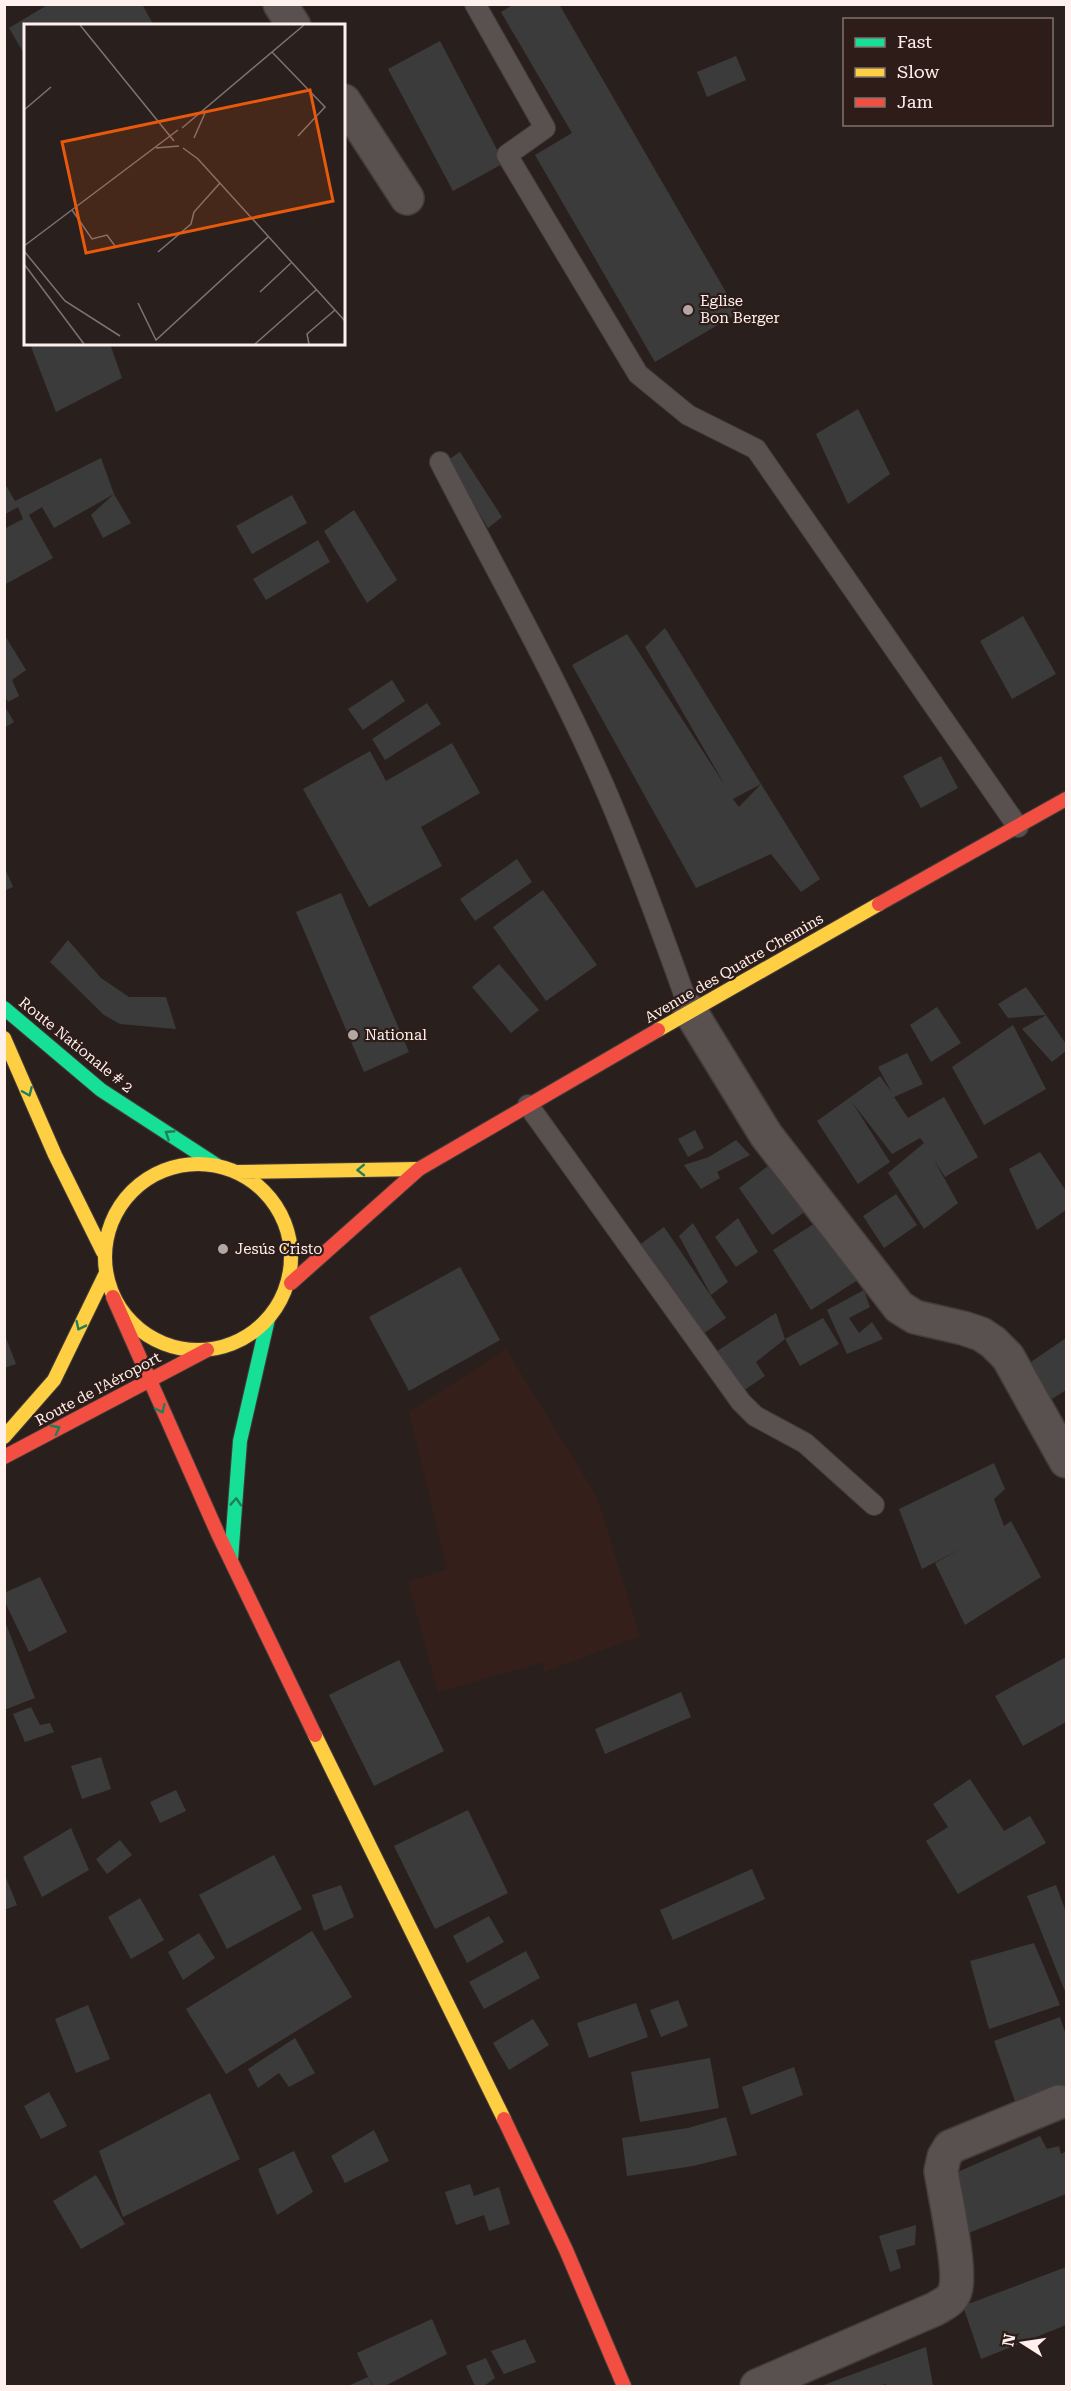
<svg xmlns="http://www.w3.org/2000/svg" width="1071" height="2391" viewBox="0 0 1071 2391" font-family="'Roboto Serif',serif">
  <rect width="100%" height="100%" fill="#29201d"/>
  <path fill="#351f1a" d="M506 1349 597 1497 640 1636 544 1672 543 1662 438 1692 408 1582 447 1569 409 1412Z"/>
  <path fill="#3c3b3c" d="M49 4H142L154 26H26V57L9 28Z
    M514 4H559L738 313 655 362 535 155 572 133 501 12Z
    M440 41 504 163 453 191 388 69Z
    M736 56 746 80 707 97 697 72Z
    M30 344H110L122 378 56 412Z
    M858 409 890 474 848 504 816 434Z
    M460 452 502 517 488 528 448 460Z
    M101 458 114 494 54 528 42 507 29 515 53 558 4 585V529L23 519 18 507 4 515V482L15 501Z
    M114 494 131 523 103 538 91 515Z
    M292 495 307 523 252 554 236 526Z
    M354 510 397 580 367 603 324 531Z
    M318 540 330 562 266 600 253 579Z
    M1023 616 1056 674 1012 699 980 641Z
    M665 628 761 784 733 799 739 807 761 784 820 879 801 892 771 854 696 888 572 665 627 634 726 787 645 647Z
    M4 634 26 670 12 680 19 696 8 702 4 695Z
    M392 680 405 701 363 730 348 709Z
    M427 703 441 724 385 760 372 739Z
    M4 705 14 722 4 728Z
    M452 743 480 793 421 827 442 866 369 907 303 789 370 751 386 781Z
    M941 756 958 788 921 808 903 776Z
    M517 859 532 882 475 921 460 899Z
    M4 866 13 887 4 891Z
    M543 890 597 965 546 1001 493 927Z
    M341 893 409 1052 364 1072 296 912Z
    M68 940 101 978 129 997H166L176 1029 120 1024 104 1015 50 962Z
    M499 964 539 1010 511 1033 472 987Z
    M1026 987 1046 1015 1008 1018 998 1004Z
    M937 1007 961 1043 931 1062 910 1025Z
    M1046 1015 1066 1044V1051L1052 1062 1022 1029Z
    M1013 1025 1046 1089 984 1125 952 1067Z
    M907 1053 923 1084 894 1097 908 1118 944 1097 978 1157 945 1177 934 1160 958 1203 924 1229 888 1173 924 1143 920 1138 892 1154 852 1102 890 1162 858 1184 817 1121 880 1076 892 1093 878 1067Z
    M695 1130 704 1148 688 1157 678 1139Z
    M736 1140 750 1155 717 1172 720 1178 701 1189 684 1165 709 1157Z
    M1040 1152 1066 1191V1210L1037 1230 1009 1169Z
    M772 1163 806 1211 772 1235 739 1188Z
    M896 1194 917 1225 884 1248 863 1216Z
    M826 1216 864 1276 811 1310 773 1250Z
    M738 1218 758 1252 736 1267 715 1237Z
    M693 1223 728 1282 711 1295 679 1236Z
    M664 1227 726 1318 700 1336 639 1245Z
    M460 1267 500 1340 409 1391 369 1317Z
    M864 1290 870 1307 849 1318 859 1333 872 1322 883 1339 847 1354 827 1310Z
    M776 1313 785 1339 756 1362 765 1376 740 1393 714 1353Z
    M823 1318 839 1344 800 1366 785 1339Z
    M4 1333 16 1364 4 1368Z
    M1066 1338V1390L1052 1399 1028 1364Z
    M994 1463 1005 1489 994 1499 1004 1526 1011 1521 1041 1577 965 1625 935 1563 962 1548 922 1569 899 1509Z
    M40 1577 67 1632 29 1652 4 1600V1593Z
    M4 1619 35 1698 4 1710Z
    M1066 1657V1722L1023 1746 995 1696Z
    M399 1660 444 1751 374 1786 329 1695Z
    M681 1692 691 1717 605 1754 595 1729Z
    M31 1707 40 1725 50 1723 54 1732 25 1742 13 1714Z
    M101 1757 111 1789 82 1799 71 1766Z
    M970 1779 1004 1831 1030 1816 1046 1843 958 1894 926 1841 948 1827 933 1804Z
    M176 1790 186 1811 160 1823 150 1802Z
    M468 1810 508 1893 435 1929 394 1846Z
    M71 1828 89 1870 42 1897 23 1857Z
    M120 1840 132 1855 107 1874 96 1859Z
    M274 1855 302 1909 227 1949 199 1895Z
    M752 1869 765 1899 673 1940 660 1910Z
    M4 1873 17 1905 4 1910Z
    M341 1885 354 1917 324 1931 312 1895Z
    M1056 1885 1066 1912V1994L1027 1896Z
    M140 1898 164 1940 131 1959 108 1917Z
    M489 1916 504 1942 467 1963 453 1936Z
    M312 1931 352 1997 226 2074 186 2009Z
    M199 1933 215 1958 183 1980 168 1952Z
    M1034 1943 1060 2005 989 2029 970 1961Z
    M526 1951 540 1978 484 2009 469 1982Z
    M678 2000 688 2026 661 2037 650 2010Z
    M636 2003 648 2037 589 2058 577 2023Z
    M88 2005 110 2059 76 2073 55 2019Z
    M1060 2017 1066 2035V2089L1017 2107 994 2041Z
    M533 2019 549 2045 509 2070 493 2043Z
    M295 2038 315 2073 289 2087 279 2073 258 2088 248 2069Z
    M710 2058 719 2108 640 2122 631 2072Z
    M794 2067 803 2095 751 2115 742 2087Z
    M49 2092 67 2126 41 2139 24 2106Z
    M210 2093 240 2159 123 2217 99 2151Z
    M726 2117 737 2155 693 2166 627 2176 622 2138 688 2128Z
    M374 2130 389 2161 345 2183 331 2156Z
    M1040 2136 1047 2149 1059 2146 1061 2154 1065 2152 1066 2194 966 2234 953 2174Z
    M294 2151 313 2192 277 2215 258 2169Z
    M96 2175 125 2224 81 2249 53 2201Z
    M470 2184 474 2196 499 2187 510 2224 489 2231 484 2215 456 2225 445 2192Z
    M916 2225 915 2245 896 2250 901 2268 890 2272 879 2236Z
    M1066 2267V2325L981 2359 963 2306Z
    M432 2319 447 2354 385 2386H374L368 2377 373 2386H348L368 2377 357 2353Z
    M525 2339 536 2362 504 2374 491 2351Z
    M926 2347 933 2386H886V2384L879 2386H821Z
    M486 2358 495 2378 484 2386H475L466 2366Z"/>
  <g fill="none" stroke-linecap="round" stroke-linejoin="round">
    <defs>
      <path id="lane" d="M475 4 545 128 507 155 638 374 688 415 756 449 1018 827
        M440 462C495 569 556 676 604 786 636 860 663 935 690 1011
        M528 1105 741 1402 755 1416 805 1443 874 1505"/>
      <path id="street" d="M280 4 294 26
        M344 101 407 198
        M690 1011 766 1135 899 1307 915 1317 963 1328 981 1334 993 1342 1008 1357 1066 1461
        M757 2386 935 2309C943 2304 952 2301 955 2291 962 2272 945 2196 941 2171L944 2157 950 2147 1059 2102"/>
      <path id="fast" d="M4 1008 101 1090 218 1166
        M231 1559 240 1441 268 1319"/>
      <path id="slow" d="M658 1030 879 904
        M4 1038 55 1155 103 1252
        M105 1257a93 93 0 1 1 186 0a93 93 0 1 1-186 0Z
        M237 1172 419 1169
        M4 1437 54 1380 106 1273
        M315 1735 504 2119"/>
      <path id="jam" d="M879 904 1066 799
        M291 1283 419 1169 658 1030
        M113 1297 218 1534 315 1735
        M4 1457 207 1350
        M504 2119 566 2250 624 2386"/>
    </defs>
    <use href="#lane" stroke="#443c3a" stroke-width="22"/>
    <use href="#street" stroke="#443c3a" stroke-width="36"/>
    <use href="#fast" stroke="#443c3a" stroke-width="16"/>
    <use href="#slow" stroke="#443c3a" stroke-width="16"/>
    <use href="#jam" stroke="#443c3a" stroke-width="16"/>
    <use href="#lane" stroke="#59514f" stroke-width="20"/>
    <use href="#street" stroke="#59514f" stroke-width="33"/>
    <use href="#fast" stroke="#16e098" stroke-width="14"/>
    <use href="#slow" stroke="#ffcf43" stroke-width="14"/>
    <use href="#jam" stroke="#f24e42" stroke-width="14"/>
  </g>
  <defs><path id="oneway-chevron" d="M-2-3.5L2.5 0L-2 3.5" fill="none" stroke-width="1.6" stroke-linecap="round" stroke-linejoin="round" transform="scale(1.5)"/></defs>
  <g stroke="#227e58">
    <use href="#oneway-chevron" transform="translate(28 1092) rotate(67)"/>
    <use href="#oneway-chevron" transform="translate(169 1134) rotate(-147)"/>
    <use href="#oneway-chevron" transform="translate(361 1170) rotate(179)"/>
    <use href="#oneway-chevron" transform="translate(80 1326) rotate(116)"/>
    <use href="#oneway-chevron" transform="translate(161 1409) rotate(65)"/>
    <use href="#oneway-chevron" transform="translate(56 1429) rotate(-28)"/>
    <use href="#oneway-chevron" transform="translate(236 1502) rotate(-86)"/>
  </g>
  <g fill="#b3a7a4" stroke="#2e1c18" stroke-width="2">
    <circle cx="688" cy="310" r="6"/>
    <circle cx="353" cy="1035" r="6"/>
    <circle cx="223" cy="1249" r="6"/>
  </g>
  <g text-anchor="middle" stroke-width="4.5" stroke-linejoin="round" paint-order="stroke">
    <g font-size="15" fill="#fdf0ed" stroke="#2e1c18" text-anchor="start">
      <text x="700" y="306">Eglise<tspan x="700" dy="17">Bon Berger</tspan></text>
      <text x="365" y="1040">National</text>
      <text x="235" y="1254">Jesús Cristo</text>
    </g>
    <g font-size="15" fill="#fdf0ed" stroke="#2e1c18">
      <text transform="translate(734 968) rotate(-30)" y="5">Avenue des Quatre Chemins</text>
      <text transform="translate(76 1045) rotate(39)" y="5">Route Nationale # 2</text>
      <text transform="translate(98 1389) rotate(-28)" y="5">Route de l’Aéroport</text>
    </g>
  </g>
  <g transform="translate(24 24)">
    <rect width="321" height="321" fill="#29201d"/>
    <path fill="none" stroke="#7e7370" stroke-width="1.5" d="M56 1 150 117M248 28 301 83 274 112M0 86 27 63M158 104 280 1M170 114 181 89M132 124 155 122M159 124 174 135 321 297M48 186 68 215 83 211 91 222M0 222 154 106M0 227 41 277 96 312M134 228 167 200 170 188 196 159M0 240 60 320M236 268 267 239M114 279 132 316 244 213M231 320 292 266M285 320 283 310 311 286"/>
    <path fill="#e8590c" fill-opacity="0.15" stroke="#e8590c" stroke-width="3" d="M286 66 309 177 62 229 38 118Z"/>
    <rect width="321" height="321" fill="none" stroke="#fdf0ed" stroke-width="3"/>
  </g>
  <rect width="1071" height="2391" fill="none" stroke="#fdf0ed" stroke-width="12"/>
  <rect x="843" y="18" width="210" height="108" fill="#2e1c18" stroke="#81716d" stroke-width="1.5"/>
  <rect x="855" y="38" width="30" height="9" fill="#16e098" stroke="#81716d" stroke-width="1.5"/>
  <text x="897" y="48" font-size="18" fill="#fdf0ed">Fast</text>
  <rect x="855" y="68" width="30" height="9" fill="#ffcf43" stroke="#81716d" stroke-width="1.5"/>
  <text x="897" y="78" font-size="18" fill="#fdf0ed">Slow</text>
  <rect x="855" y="98" width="30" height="9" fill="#f24e42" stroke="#81716d" stroke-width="1.5"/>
  <text x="897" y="108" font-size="18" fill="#fdf0ed">Jam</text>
  <g transform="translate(1023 2343) rotate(282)" stroke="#2e1c18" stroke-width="4.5" paint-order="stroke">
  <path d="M0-4.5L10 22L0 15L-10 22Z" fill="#fdf0ed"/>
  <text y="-9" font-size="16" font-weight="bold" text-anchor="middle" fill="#fdf0ed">N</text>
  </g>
</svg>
